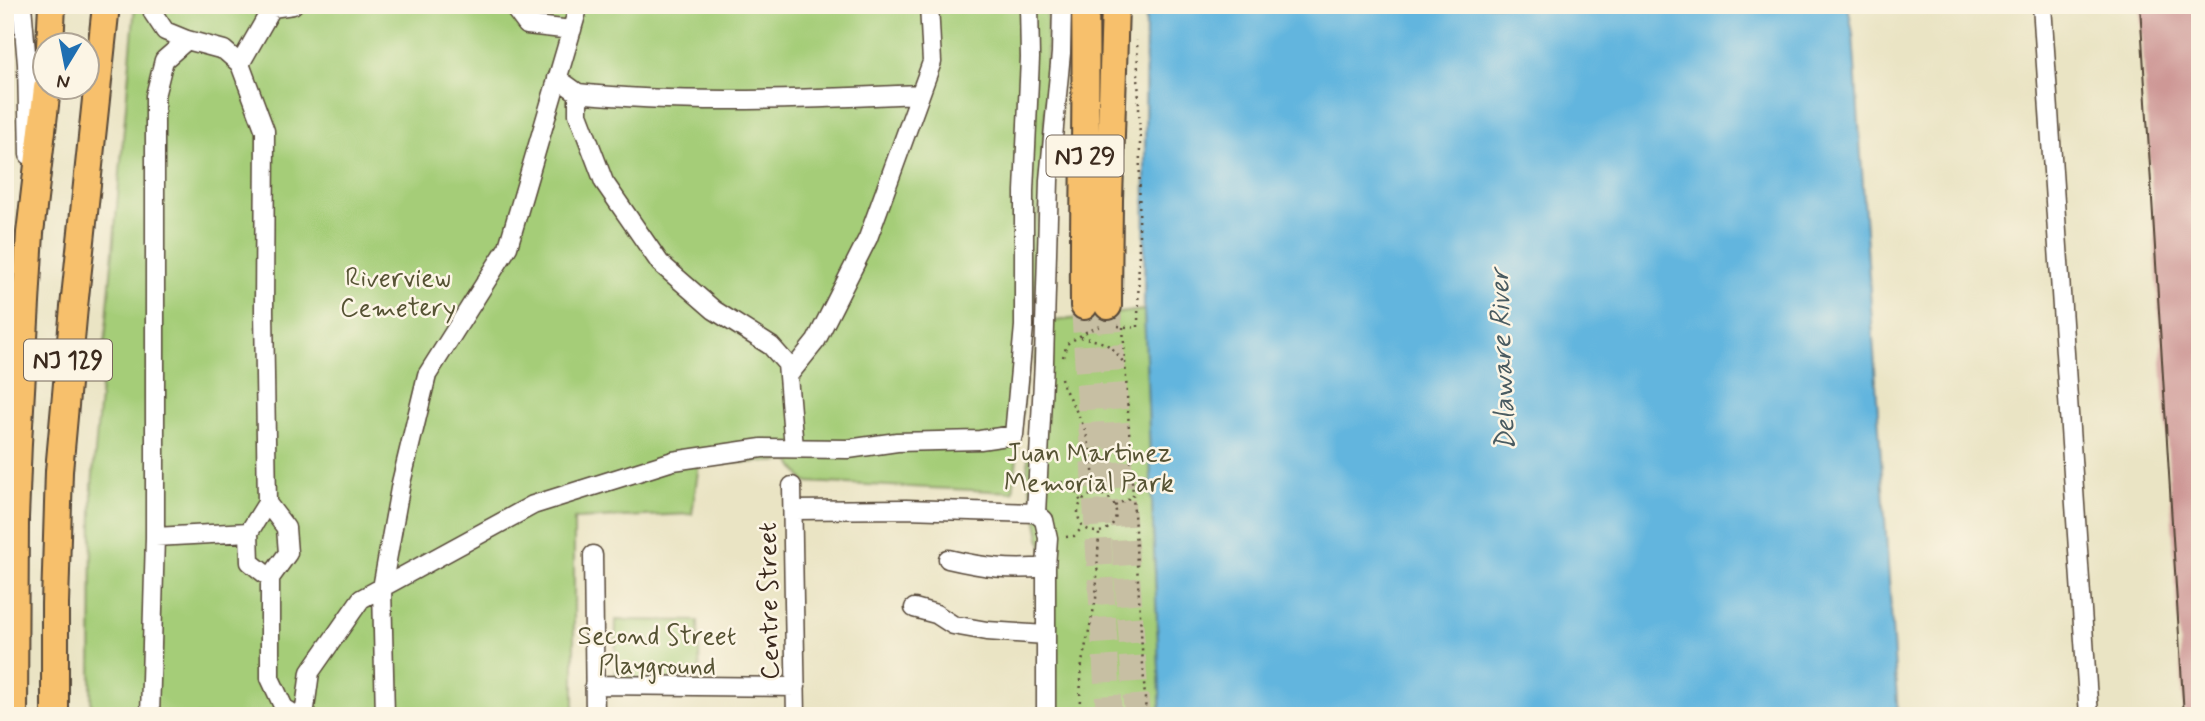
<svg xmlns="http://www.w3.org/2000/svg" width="2205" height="721" viewBox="0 0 2205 721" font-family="Mynerve,sans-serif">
  <rect width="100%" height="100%" fill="#fcf5e5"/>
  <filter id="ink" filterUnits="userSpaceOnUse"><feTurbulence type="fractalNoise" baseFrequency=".0143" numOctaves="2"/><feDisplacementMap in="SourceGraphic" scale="14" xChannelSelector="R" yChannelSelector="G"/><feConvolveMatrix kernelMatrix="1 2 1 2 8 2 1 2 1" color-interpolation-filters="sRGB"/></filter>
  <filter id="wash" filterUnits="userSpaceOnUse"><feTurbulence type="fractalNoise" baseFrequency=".00686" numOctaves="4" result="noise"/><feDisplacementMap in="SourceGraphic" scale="28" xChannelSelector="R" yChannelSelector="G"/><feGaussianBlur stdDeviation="1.57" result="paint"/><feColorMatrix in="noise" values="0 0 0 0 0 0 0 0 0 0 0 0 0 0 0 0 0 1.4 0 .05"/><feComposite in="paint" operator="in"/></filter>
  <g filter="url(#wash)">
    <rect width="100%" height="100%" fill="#eae4c4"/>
    <path fill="#a5cd78" stroke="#707c4b" stroke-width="2" d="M135 5H1047V85L1034 306 1013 492 805 482 790 461 699 464 692 514 574 519V716H91L92 486Z
      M1144 310 1161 716H1046V567L1027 471 1039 323Z
      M616 620 698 621 700 678 615 681Z"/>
    <path fill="#62b5de" stroke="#4e707e" stroke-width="2" d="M1146 5H1848L1853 34 1898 716H1161L1144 310Z"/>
    <g id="blocks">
      <path fill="#ce9896" d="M2140 5H2200V716H2184Z"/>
    </g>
  </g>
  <g filter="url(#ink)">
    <use href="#blocks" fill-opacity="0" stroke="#554637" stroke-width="2"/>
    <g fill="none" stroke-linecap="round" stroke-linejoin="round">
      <path stroke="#c7bfa3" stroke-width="26" stroke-dasharray="26 13" stroke-linecap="butt" d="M1084 306 1109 716
        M1108 306 1137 716"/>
      <defs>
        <path id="minor" d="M22 5 27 64 29 155
          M153 5V13L165 31 187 40 224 50 240 64 265 131 264 311 267 503 286 528 288 553 270 578V678L284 708 297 716
          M512 5 527 25 572 30
          M2042 5 2089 716
          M240 64 272 8 293 5
          M557 78 578 93V114L604 182 660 263 714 310 771 346 787 364 794 448
          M578 93C691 105 806 99 920 94
          M788 376 816 341 868 238 932 62 929 5
          M792 486 796 716
          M267 503 249 532 250 562 270 578
          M794 510 906 509 1036 513
          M1036 513 1044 362 1049 180 1061 53 1062 5
          M1036 513 1044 520 1048 538 1046 567V716
          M155 537V96L164 60 187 40
          M593 555 595 716
          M948 559C982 567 1011 571 1046 567
          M914 608 936 614 953 625 987 631 1046 635
          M594 685 796 687
          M150 716 155 537 249 532
          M304 716 310 672 361 599 533 505 673 461 762 448 848 449 897 442 980 440 1014 435 1024 326V191L1030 58 1029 5
          M385 716 382 588 401 483 427 375 508 247 579 5"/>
        <path id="highway" d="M50 46 52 5
          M1084 306C1083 206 1087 106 1085 5
          M1108 306 1109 200 1115 5
          M14 716 15 518 18 443 30 233 47 88
          M55 716V604L59 471 74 307 106 5"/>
      </defs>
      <use href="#minor" stroke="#554637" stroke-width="21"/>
      <use href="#highway" stroke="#554637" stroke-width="30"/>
      <path stroke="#554637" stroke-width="2.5" stroke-dasharray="2 5" stroke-linecap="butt" d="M1118 326 1138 328 1140 142 1137 40
        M1123 327 1146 716
        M1080 337C1103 342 1110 342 1123 362
        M1063 357 1067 344 1086 332 1101 326
        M1061 378C1065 394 1076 408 1082 423 1092 446 1093 469 1095 494
        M1054 484 1060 482 1072 484 1081 502
        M1078 513a19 19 0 1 1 38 0a19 19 0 1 1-38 0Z
        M1115 506 1133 496
        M1066 537 1074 536 1083 527
        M1079 716 1082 662 1096 599 1099 533"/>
      <use href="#minor" stroke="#fff" stroke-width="18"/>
      <use href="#highway" stroke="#f7c06c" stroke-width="26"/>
    </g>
  </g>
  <g text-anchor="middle" stroke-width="5" stroke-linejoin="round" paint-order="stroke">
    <g fill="#fcf5e5" stroke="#75675a" stroke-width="2">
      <rect x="1046.5" y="135.5" width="77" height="41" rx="5"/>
      <rect x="24" y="339.5" width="88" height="41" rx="5"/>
    </g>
    <g font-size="24" font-weight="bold" fill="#3b2a1e">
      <text x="1085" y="164">NJ 29</text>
      <text x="68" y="368">NJ 129</text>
    </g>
    <g font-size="26" fill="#565334" stroke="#fcf5e5">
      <text x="398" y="286">Riverview<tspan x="398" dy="30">Cemetery</tspan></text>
      <text x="1089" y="461">Juan Martinez<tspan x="1089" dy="30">Memorial Park</tspan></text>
      <text x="657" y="644">Second Street<tspan x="657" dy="30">Playground</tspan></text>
    </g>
    <g font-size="26" fill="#3b2a1e" stroke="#fcf5e5">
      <text transform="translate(768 601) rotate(-91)" y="9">Centre Street</text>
    </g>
    <g font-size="28" font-style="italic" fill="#495b61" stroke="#fcf5e5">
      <text transform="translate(1501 360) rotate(-92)" y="10">Delaware River</text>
    </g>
  </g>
  <rect width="2205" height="721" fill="none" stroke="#fcf5e5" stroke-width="28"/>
  <g transform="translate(66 66) rotate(190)"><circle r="33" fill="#fcf5e5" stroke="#afa495" stroke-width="2"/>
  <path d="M0-5L12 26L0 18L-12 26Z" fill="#1f6fb2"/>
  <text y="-10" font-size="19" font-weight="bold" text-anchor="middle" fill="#3b2a1e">N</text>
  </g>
</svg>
